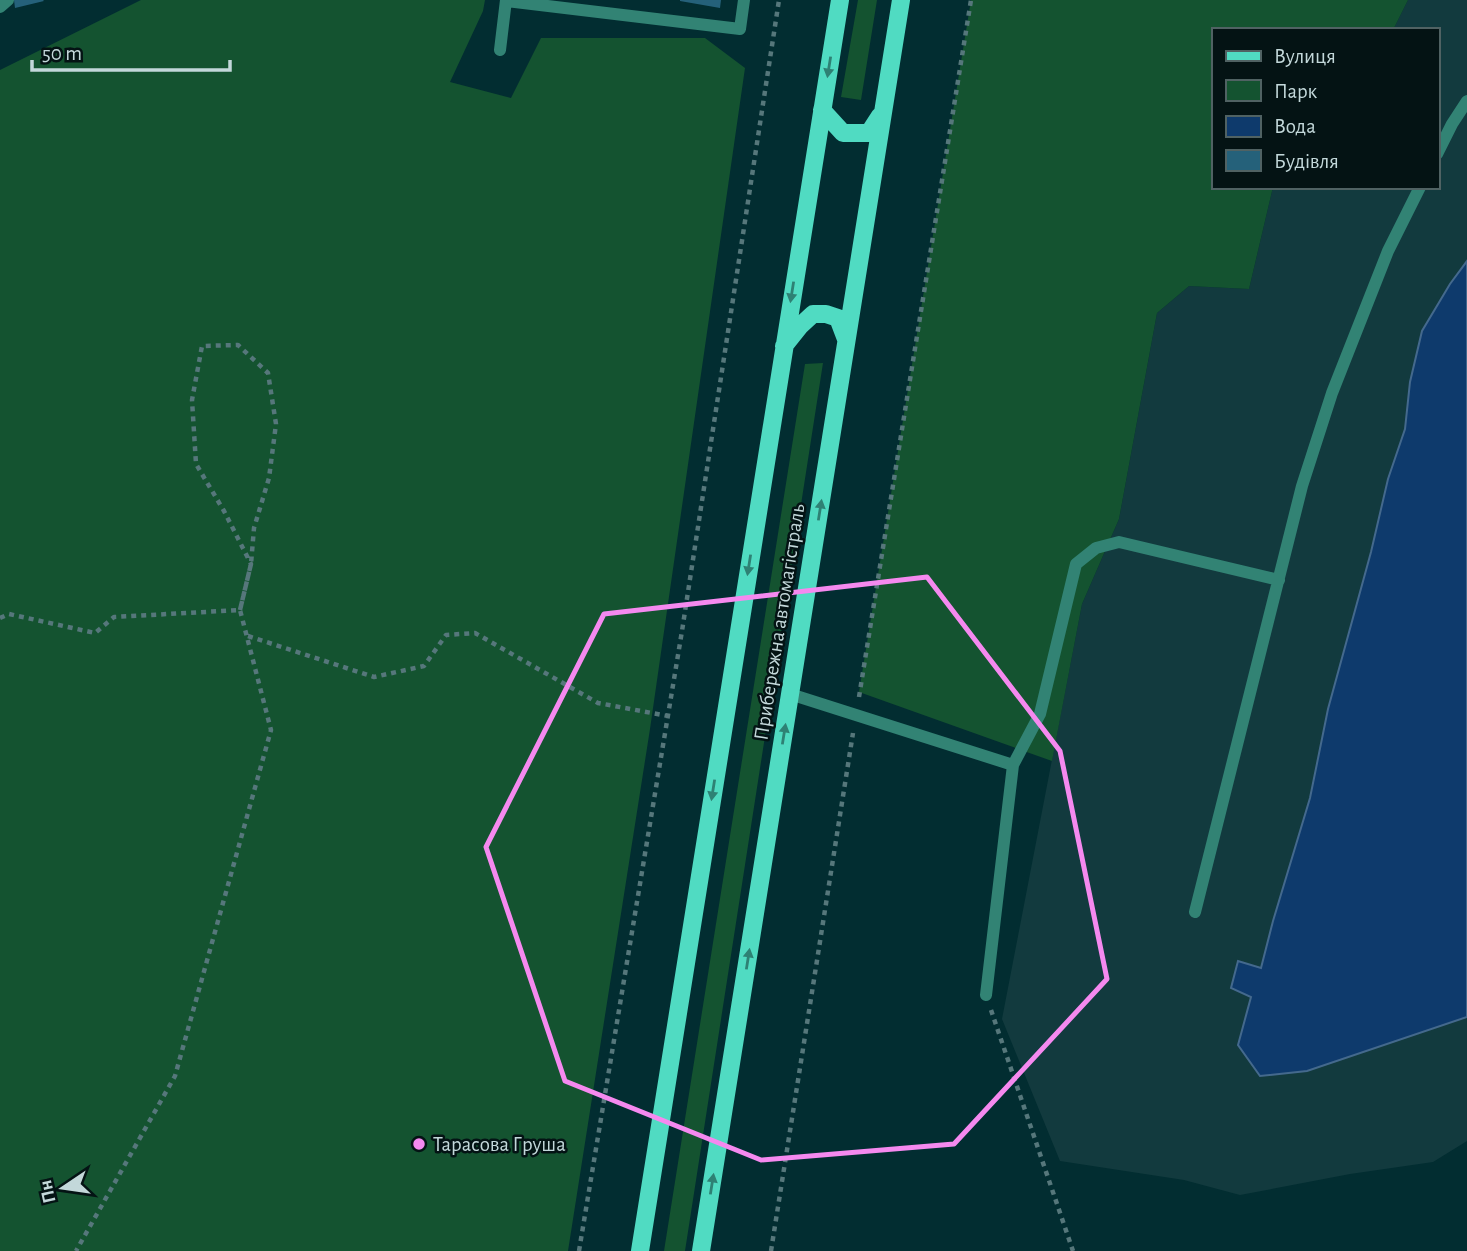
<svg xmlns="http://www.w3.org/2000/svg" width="1467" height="1251" viewBox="0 0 1467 1251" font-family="'Alegreya Sans',sans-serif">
  <rect width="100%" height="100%" fill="#022d31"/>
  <path fill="#123a3e" d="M1408 0H1467V261L1450 284 1422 331 1410 382 1405 429 1388 479 1371 552 1328 709 1310 798 1273 921 1261 969 1238 1045 1401 1038 1467 1017V1141L1433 1162 1350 1174 1240 1195 1184 1180 1060 1161 1002 1019 1082 604 1119 519 1157 313 1189 286 1249 289 1273 187H1437V30H1393Z"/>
  <path fill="#145330" d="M141 0H485L483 11 450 82 511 98 541 38H705L745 68 650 729 568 1251H0V70Z
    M858 0H877L861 100 841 97Z
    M971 0H1408L1393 30H1213V187H1273L1249 289 1189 286 1157 313 1119 519 1082 604 1052 761 859 692Z
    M823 363 685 1251H664L805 364Z"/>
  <path fill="#0e3a6c" stroke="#44698d" stroke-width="2" d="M1467 261V1017L1307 1071 1260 1076 1238 1045 1251 997 1231 988 1238 961 1261 968 1273 921 1310 798 1328 709 1371 552 1388 479 1405 429 1410 382 1422 331 1450 284Z"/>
  <path fill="#25617a" d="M14 0H43L44 1 15 8Z
    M680 0H721L720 8 680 1Z"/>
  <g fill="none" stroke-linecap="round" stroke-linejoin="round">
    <path stroke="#56777b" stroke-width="4.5" stroke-dasharray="5 5" stroke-linecap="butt" d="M240 610 251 564 254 528 269 478 276 424 268 373 238 345 202 346 192 400 196 464 224 511 251 564 240 610
      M0 618 9 614 95 633 114 617 240 610 271 730 175 1076 76 1251
      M248 636 374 677 424 666 446 635 475 633 598 703 668 716
      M859 697 971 0
      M991 1010 1073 1251
      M579 1251 682 631 779 0
      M771 1251 853 733"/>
    <path stroke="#328374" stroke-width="12" d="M506 1 740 29 744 0
      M0 7 8 0
      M500 50 506 0
      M1437 154 1452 124 1467 101
      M790 694 1013 765
      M1195 912 1302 486 1332 393 1388 251 1420 187
      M986 995 1013 765 1040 714 1076 564 1096 548 1119 542 1279 580"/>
    <path stroke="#50dbc2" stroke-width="18" d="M822 110 843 133H869L880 116
      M784 346 800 326 813 314H826L838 318 846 339
      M640 1251 840 0
      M701 1251 901 0"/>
  </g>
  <defs><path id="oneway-solid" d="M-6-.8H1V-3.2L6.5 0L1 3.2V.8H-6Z" transform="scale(1.75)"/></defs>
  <g fill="#2e8174">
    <use href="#oneway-solid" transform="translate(829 67) rotate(99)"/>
    <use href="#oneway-solid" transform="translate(792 292) rotate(99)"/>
    <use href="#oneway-solid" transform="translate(820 510) rotate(-81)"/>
    <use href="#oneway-solid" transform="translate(749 565) rotate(99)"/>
    <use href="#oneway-solid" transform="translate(784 734) rotate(-81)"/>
    <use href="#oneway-solid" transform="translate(713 790) rotate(99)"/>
    <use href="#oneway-solid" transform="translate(748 959) rotate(-81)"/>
    <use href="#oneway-solid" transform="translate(712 1184) rotate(-81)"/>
  </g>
  <path fill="none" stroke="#f589ef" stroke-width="5" stroke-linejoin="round" d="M927 577 1060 751 1107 979 954 1144 761 1160 565 1081 486 847 604 614Z"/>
  <circle fill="#f589ef" stroke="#041314" stroke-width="2.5" cx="419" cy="1144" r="7"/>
  <g text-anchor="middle" stroke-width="5" stroke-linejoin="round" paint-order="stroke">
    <g font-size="21" fill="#c3d8da" stroke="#041314">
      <text transform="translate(779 622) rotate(-81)" y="7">Прибережна автомагістраль</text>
    </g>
    <g font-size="21" fill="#c3d8da" stroke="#041314" text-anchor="start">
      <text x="433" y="1151">Тарасова Груша</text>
    </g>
  </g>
  <rect x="1212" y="28" width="228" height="161" fill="#041314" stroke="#506263" stroke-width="2"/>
  <rect x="1226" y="51" width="35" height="10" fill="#50dbc2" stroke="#506263" stroke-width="2"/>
  <text x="1274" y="63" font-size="21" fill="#c3d8da">Вулиця</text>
  <rect x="1226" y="80" width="35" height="21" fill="#145330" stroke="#506263" stroke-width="2"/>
  <text x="1274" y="98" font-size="21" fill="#c3d8da">Парк</text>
  <rect x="1226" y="116" width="35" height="21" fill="#0e3a6c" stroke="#506263" stroke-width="2"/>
  <text x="1274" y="133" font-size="21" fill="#c3d8da">Вода</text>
  <rect x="1226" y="150" width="35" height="21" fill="#25617a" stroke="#506263" stroke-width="2"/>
  <text x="1274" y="168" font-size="21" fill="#c3d8da">Будівля</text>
  <g transform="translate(63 1188) rotate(257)" stroke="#041314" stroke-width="5" paint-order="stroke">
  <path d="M0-5L12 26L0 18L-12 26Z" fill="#c3d8da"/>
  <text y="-10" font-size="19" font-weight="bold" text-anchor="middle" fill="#c3d8da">Пн</text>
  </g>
  <path d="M32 60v10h198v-10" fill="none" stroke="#c3d8da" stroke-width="3.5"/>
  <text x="42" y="60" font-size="21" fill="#c3d8da" stroke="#041314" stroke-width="5" paint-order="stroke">50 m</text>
</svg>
